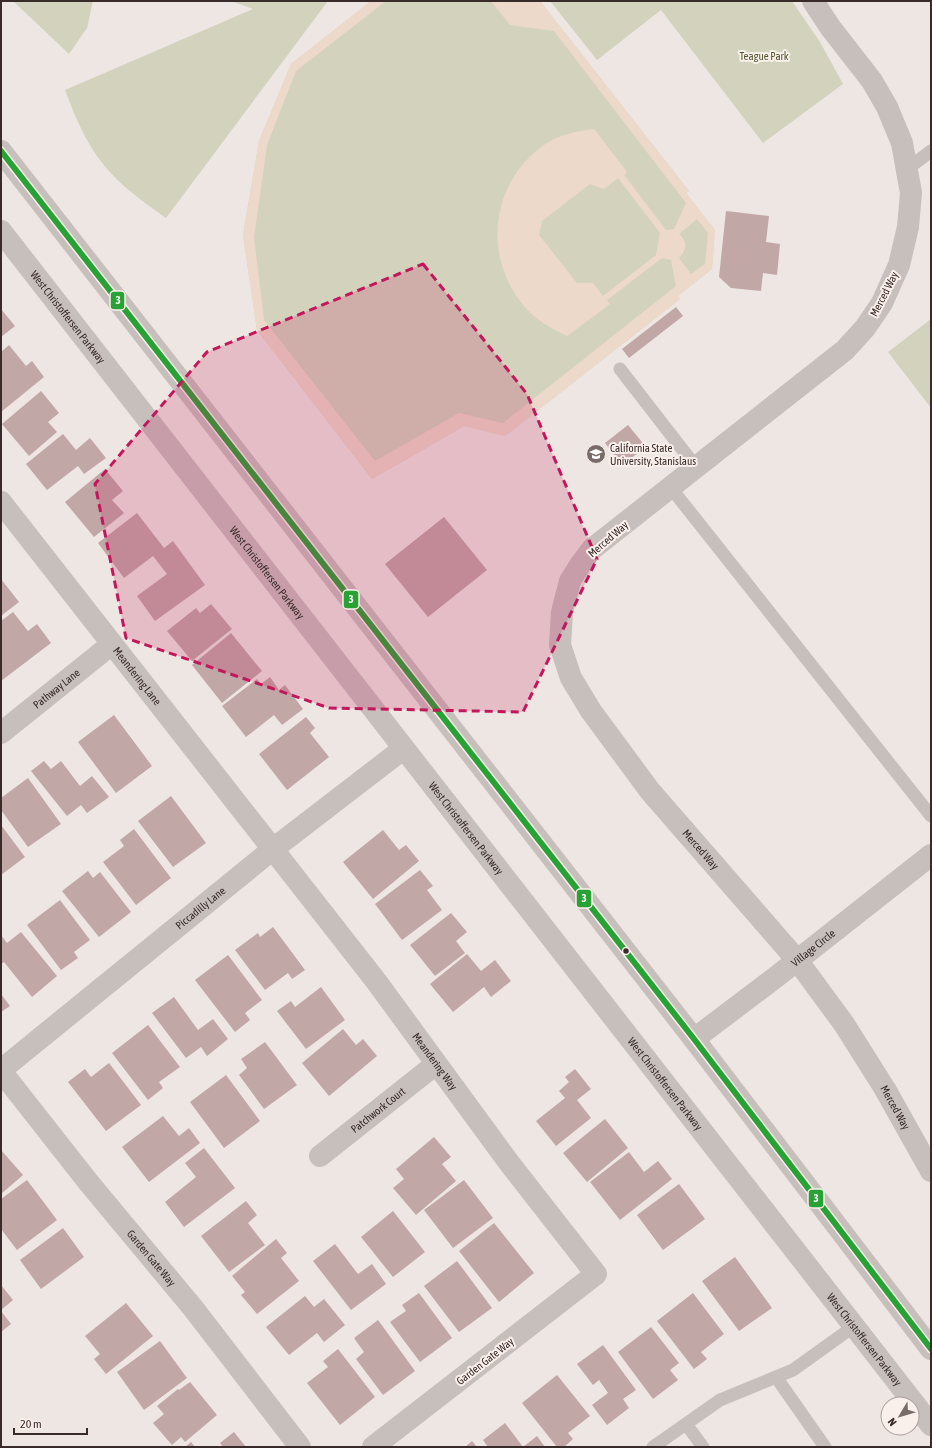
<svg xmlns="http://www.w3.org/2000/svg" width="932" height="1448" viewBox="0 0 932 1448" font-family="'Asap Condensed',sans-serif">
  <rect width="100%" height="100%" fill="#eee6e3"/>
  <path fill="#d3d2bd" d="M13 1H93L87 28 69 54Z
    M231 1H328L166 218C144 202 120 186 103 164 85 142 75 116 65 90L253 9Z
    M371 1H540L689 191 686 193 715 230 712 269 678 296 680 299 505 436 464 426 372 479 257 330 243 235 259 141 291 64Z
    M550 1H792L820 42 843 84 763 143 661 10 597 60Z
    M931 319V408L888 352Z"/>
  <path fill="#edd9ca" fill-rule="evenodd" d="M371 1H386L296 71 267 145 254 237 264 320 375 461 459 413 503 423 676 286 671 260 662 258 607 300 610 304 567 336C552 329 536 320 525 307 481 257 491 179 547 143 561 134 578 131 594 129L627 172 624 175 666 230 674 229 686 203 554 31 510 25 491 1H540L689 191 686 193 715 230 712 269 678 296 680 299 505 436 464 426 372 479 257 330 243 235 259 141 291 64ZM618 178 660 233 656 255 603 296 593 283H577L539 235 542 221 590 184 604 189ZM697 219 708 233 705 264 691 274 679 258C687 250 688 241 679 234Z"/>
  <path fill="#c1a7a5" d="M726 211 769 216 766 242 780 244 777 275 763 273 761 291 731 288 719 277Z
    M676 307 683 316 629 358 622 349Z
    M1 309 15 326 1 337Z
    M9 345 26 366 32 361 44 377 1 412V352Z
    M41 391 59 413 48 422 57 432 29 456 2 424Z
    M628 425 646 447 622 465 605 443Z
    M63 434 76 450 90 438 106 458 84 474 78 466 47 490 26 464Z
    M105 469 123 491 112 500 124 513 94 537 65 502Z
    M137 513 164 548 173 541 205 585 155 621 137 596 167 574 153 556 124 578 98 543Z
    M444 517 487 570 428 617 385 564Z
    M1 579 19 602 1 616Z
    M211 604 232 629 192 661 167 631 196 608 200 613Z
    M13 612 28 631 37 624 51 643 1 681V621Z
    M231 633 262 671 222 703 192 665Z
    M270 677 279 690 285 685 303 709 282 725 274 715 246 737 222 706 257 679 261 684Z
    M114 715 152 766 116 793 78 742Z
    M306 717 315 728 310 733 329 757 287 790 259 754Z
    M44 761 51 769 61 761 80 786 92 776 109 797 87 813 81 805 67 816 31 771Z
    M28 778 61 824 28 847 1 810V798Z
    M171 796 206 843 173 867 138 821Z
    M1 825 25 857 1 875Z
    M134 829 171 878 136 905 103 862 124 846 120 840Z
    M383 830 399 850 406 845 419 861 373 899 343 862Z
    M420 870 433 886 427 890 442 910 402 940 375 904Z
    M88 871 93 878 100 872 131 912 99 937 62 891Z
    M60 900 90 940 74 952 78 958 61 970 27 925Z
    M451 913 467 932 456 941 465 953 435 976 410 945Z
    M273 927 305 970 292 979 288 973 265 990 235 950 258 933 260 937Z
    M21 932 57 976 32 997 4 962 1 964V935L7 943Z
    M467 954 481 971 495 960 511 981 491 997 484 987 453 1012 430 984Z
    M228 955 262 1000 245 1013 250 1020 235 1032 195 980Z
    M321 987 345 1020 306 1049 277 1011 291 1001 295 1007Z
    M1 994 10 1006 1 1012Z
    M174 997 198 1030 213 1019 228 1039 207 1056 201 1047 186 1058 152 1013Z
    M148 1025 180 1067 159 1082 163 1088 148 1100 112 1053Z
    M343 1029 356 1045 363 1039 377 1056 329 1096 302 1063Z
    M265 1042 297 1085 264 1109 239 1075 247 1068 241 1059Z
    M109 1063 141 1105 106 1131 68 1082 85 1069 91 1077Z
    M575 1069 591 1089 577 1100 591 1118 556 1146 536 1121 565 1098 559 1091 569 1082 565 1077Z
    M226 1075 260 1121 224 1148 190 1102Z
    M163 1116 179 1136 189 1128 200 1143 149 1182 122 1147Z
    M605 1119 628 1148 587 1182 563 1153Z
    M434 1137 451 1157 442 1164 456 1181 416 1215 393 1188 404 1179 396 1169Z
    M204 1148 235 1188 184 1227 165 1202 196 1177 185 1163Z
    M1 1150 23 1175 1 1194Z
    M629 1152 644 1172 658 1161 672 1179 620 1220 590 1182Z
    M27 1180 57 1220 17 1250 1 1229V1199Z
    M464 1180 493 1218 453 1248 424 1210Z
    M679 1184 705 1219 663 1250 637 1215Z
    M246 1201 257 1215 248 1223 265 1245 229 1272 201 1236Z
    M393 1211 425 1252 393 1277 361 1237Z
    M494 1223 534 1273 499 1302 459 1251Z
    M63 1228 84 1257 41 1289 20 1260Z
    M276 1239 287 1253 281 1258 299 1281 257 1314 241 1295 245 1292 232 1276Z
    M335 1244 358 1274 372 1264 386 1284 351 1310 313 1261Z
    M735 1257 772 1308 739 1331 702 1281Z
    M457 1261 492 1308 459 1332 424 1286Z
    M1 1285 13 1300 1 1310Z
    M419 1293 452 1338 420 1362 390 1322 406 1311 402 1305Z
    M693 1293 724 1334 701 1352 707 1359 694 1369 657 1321Z
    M305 1296 314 1307 324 1299 345 1325 324 1342 317 1333 289 1355 266 1327Z
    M126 1303 153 1336 106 1374 94 1359 100 1354 85 1336Z
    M1 1311 11 1324 1 1332Z
    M378 1320 415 1371 383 1395 356 1359 364 1352 354 1338Z
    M651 1327 679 1363 670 1370 678 1380 653 1399 618 1352Z
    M160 1341 187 1378 144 1410 117 1372Z
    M603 1345 636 1390 623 1399 629 1408 607 1425 592 1405 608 1393 599 1380 593 1385 577 1364Z
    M338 1349 375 1397 340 1425 307 1383 328 1367 323 1361Z
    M557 1375 590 1416 568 1433 573 1439 564 1447H557L522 1403Z
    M190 1382 217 1415 185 1442 181 1437 172 1445 153 1423 164 1414 157 1406 178 1389 179 1390Z
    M505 1423 523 1447 537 1436 545 1447H488L483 1440Z
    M234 1432 246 1447H223L220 1443Z
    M472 1441 477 1447H465Z
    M191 1442 195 1447H185Z"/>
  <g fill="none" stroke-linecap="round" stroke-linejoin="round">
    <path stroke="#c7bfbc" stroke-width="13" d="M907 169 931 151
      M620 369 696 467
      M671 488 931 816
      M776 1377 825 1447
      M686 1424 703 1447
      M653 1447 720 1400 793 1370 853 1327"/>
    <g stroke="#c7bfbc" stroke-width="22">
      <path id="s1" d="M813 1 830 27 872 81 887 107 902 143 911 193 908 227 899 265 882 303 865 328 845 350 592 549 580 565 570 581 562 612 560 645 571 678 591 711 650 791 797 960 844 1024 885 1089 931 1171"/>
      <path id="s2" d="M1 502 376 981 510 1164 596 1274 373 1447"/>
      <path id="s3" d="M1 733 112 644"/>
      <path id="s4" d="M694 1039 776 977 931 855"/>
      <path id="s5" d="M1 1070 273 849 403 749"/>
      <path id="s6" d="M1 1071 89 1183 193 1308 300 1447"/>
      <path id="s7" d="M320 1156 436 1064"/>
    </g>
    <g stroke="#c7bfbc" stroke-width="22">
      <path d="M1 151 694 1039 931 1349"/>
      <path id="s8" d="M1 231 931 1425"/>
    </g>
    <defs>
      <path id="bus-1" d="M1 151 694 1039 931 1349"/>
    </defs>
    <use href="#bus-1" stroke="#faf0eb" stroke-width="9"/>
    <use href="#bus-1" stroke="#29a235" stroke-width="6"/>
  </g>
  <path fill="#c2185b" fill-opacity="0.2" stroke="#c2185b" stroke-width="3" stroke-dasharray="8 5" stroke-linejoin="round" d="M423 264 527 394 597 559 523 712 329 708 126 638 95 484 207 352Z"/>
  <defs>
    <symbol id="university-disc" viewBox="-11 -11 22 22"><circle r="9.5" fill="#786c6a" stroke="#faf0eb"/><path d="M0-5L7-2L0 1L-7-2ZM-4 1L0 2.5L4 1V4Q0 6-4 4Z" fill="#fff"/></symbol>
  </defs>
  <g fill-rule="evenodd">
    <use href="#university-disc" x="585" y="443" width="22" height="22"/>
  </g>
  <circle fill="#382b29" stroke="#faf0eb" stroke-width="1.5" cx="626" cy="951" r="3.5"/>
  <g text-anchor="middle" stroke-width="4" stroke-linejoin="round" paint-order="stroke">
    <g font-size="11" fill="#50572d" stroke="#faf0eb">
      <text x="764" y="60">Teague Park</text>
    </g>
    <g font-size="11" fill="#382b29" stroke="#faf0eb">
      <text transform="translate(884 294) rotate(-63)" y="4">Merced Way</text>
      <text dy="4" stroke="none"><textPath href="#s8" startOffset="109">West Christoffersen Parkway</textPath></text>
      <text transform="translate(608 539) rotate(-41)" y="4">Merced Way</text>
      <text dy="4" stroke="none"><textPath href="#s8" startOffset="433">West Christoffersen Parkway</textPath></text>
      <text dy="4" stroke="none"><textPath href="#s2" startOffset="221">Meandering Lane</textPath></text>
      <text dy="4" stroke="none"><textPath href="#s3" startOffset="71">Pathway Lane</textPath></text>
      <text dy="4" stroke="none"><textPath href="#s8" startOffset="757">West Christoffersen Parkway</textPath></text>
      <text dy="4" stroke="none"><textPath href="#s1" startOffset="1070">Merced Way</textPath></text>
      <text dy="4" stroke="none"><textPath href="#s5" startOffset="257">Piccadilly Lane</textPath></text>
      <text dy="4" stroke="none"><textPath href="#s4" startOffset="150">Village Circle</textPath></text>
      <text dy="4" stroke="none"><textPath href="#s2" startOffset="708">Meandering Way</textPath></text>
      <text dy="4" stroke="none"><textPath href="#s8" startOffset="1081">West Christoffersen Parkway</textPath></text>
      <text dy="4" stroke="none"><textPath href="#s1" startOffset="1394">Merced Way</textPath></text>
      <text dy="4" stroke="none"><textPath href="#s7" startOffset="74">Patchwork Court</textPath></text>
      <text dy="4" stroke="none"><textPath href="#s6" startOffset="240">Garden Gate Way</textPath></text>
      <text dy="4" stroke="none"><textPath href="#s8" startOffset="1405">West Christoffersen Parkway</textPath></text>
      <text transform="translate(485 1361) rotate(-38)" y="4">Garden Gate Way</text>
    </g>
    <g font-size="11" fill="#382b29" stroke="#faf0eb" text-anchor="start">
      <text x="610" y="452">California State<tspan x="610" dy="13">University, Stanislaus</tspan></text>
    </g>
  </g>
  <g stroke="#faf0eb" stroke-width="1.5">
    <rect x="110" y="291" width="15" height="19" rx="4" fill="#29a235"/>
    <rect x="343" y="590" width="16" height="19" rx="4" fill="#29a235"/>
    <rect x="576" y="889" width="16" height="19" rx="4" fill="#29a235"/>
    <rect x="808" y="1189" width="16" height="19" rx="4" fill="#29a235"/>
  </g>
  <g font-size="11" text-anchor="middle" font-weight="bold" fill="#fff">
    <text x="118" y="304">3</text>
    <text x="351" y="603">3</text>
    <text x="584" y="902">3</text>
    <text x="816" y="1202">3</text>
  </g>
  <rect width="932" height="1448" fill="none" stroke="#382b29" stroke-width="4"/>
  <g transform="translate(900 1416) rotate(232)"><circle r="19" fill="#faf0eb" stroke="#aca19d"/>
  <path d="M0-3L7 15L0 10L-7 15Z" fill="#786c6a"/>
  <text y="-6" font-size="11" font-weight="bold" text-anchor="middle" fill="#382b29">N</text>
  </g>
  <path d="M14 1428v6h73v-6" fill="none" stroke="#382b29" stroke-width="2"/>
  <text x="20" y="1428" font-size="12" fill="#382b29" stroke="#faf0eb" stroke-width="3" paint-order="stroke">20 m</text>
</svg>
